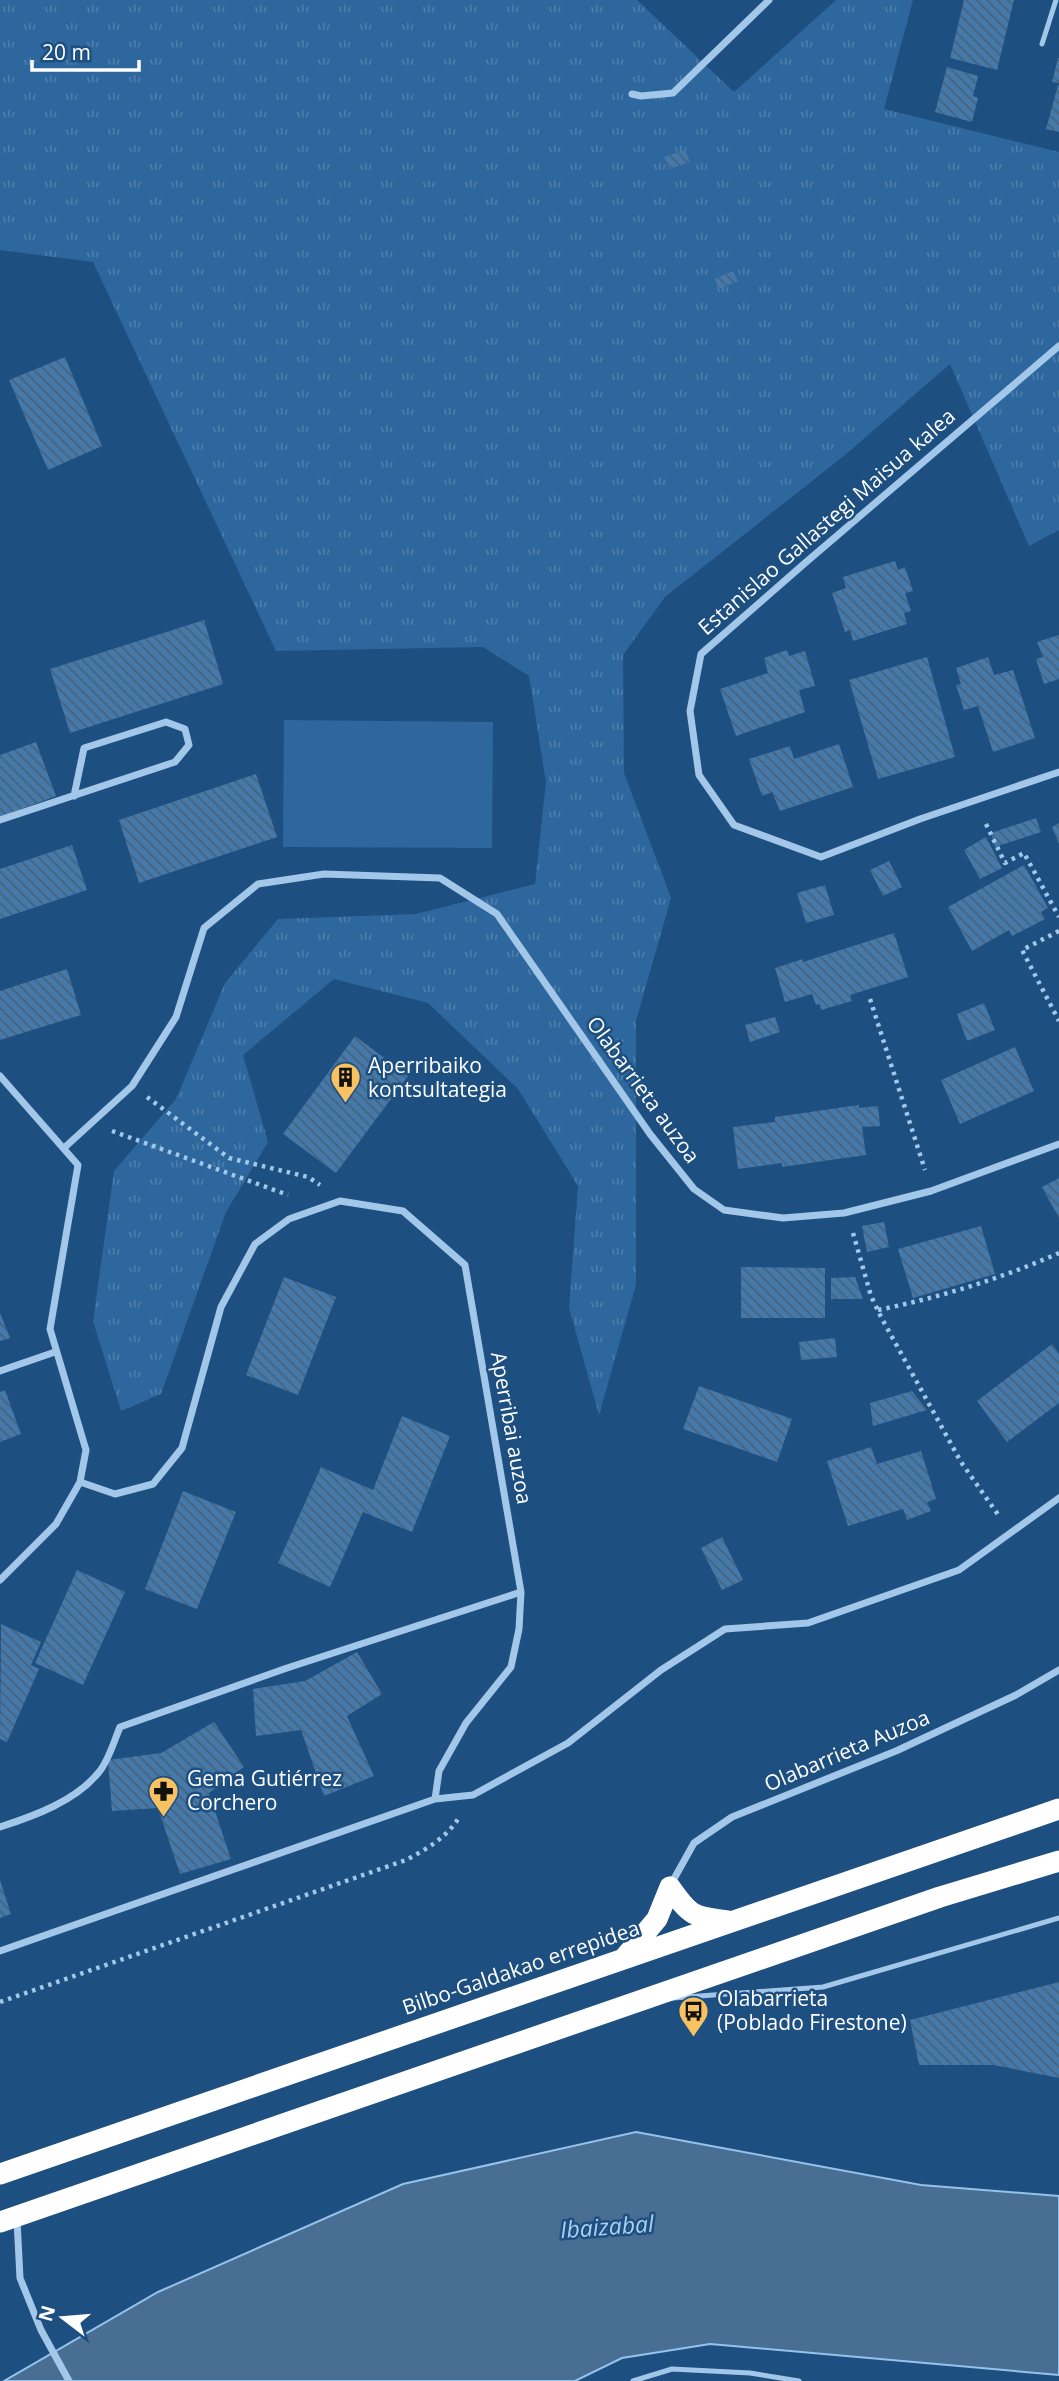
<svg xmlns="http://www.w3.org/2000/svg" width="1059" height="2381" viewBox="0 0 1059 2381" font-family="'Open Sans',sans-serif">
  <defs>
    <pattern id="grass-tufts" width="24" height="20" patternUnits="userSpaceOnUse" patternTransform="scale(1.75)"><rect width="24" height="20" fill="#2d679d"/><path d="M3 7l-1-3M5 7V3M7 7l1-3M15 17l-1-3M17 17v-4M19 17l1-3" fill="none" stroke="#4c7eac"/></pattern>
    <pattern id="building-back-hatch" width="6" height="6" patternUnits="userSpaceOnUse" patternTransform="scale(1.75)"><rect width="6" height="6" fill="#4579aa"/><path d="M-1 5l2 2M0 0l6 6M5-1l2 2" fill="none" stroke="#48627b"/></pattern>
  </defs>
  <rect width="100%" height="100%" fill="#1d4f80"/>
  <path fill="url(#grass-tufts)" d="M0 0H637L734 92 836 0H913L884 109 1059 152V530L1029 546 950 364 845 455 665 597 623 655 624 773 671 898 636 1021V1285L599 1415 569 1308 578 1186 518 1089 428 1003 334 979 243 1055 268 1142 226 1212 161 1394 121 1411 93 1321 114 1171 176 1099 225 983 278 919 416 914 535 884 546 782 529 676 483 647 276 651 93 262 0 250Z"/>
  <path fill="#2d679d" d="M284 720 493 722 492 848 283 847Z"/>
  <path fill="#496e93" stroke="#95c2eb" stroke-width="2" d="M636 2132 921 2185 1059 2196V2375L710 2344 622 2358 575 2381H4L158 2292 403 2184Z"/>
  <path fill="url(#building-back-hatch)" d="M964 0H1014L997 70 950 58Z
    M1058 58H1059V83L1052 82Z
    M947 67 978 76 973 96 978 98 972 122 935 112Z
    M1058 85 1059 86V132L1046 129Z
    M685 150 690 162 669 169 664 157Z
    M733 271 738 281 719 289 715 279Z
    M65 357 102 446 48 470 9 380Z
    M895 561 898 570 905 567 913 591 905 593 911 611 904 613 907 624 853 641 850 630 845 632 832 593 846 588 843 577Z
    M204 620 223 684 70 733 50 669Z
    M1059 635V679L1044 684 1036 659 1043 657 1037 642Z
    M787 650 789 656 805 651 815 686 799 690 805 712 736 736 720 689 768 673 764 658Z
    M927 657 955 757 878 779 849 680Z
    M988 657 994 675 1013 670 1035 738 993 752 978 706 964 710 956 685 961 684 956 668Z
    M36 742 56 796 0 817V755Z
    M839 744 853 787 780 811 772 792 762 796 749 759 790 746 794 759Z
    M256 774 277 837 139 883 119 820Z
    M1036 818 1041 832 995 847 991 833Z
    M1059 823V844L1052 827Z
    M986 837 1002 868 980 879 964 850Z
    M72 845 87 890 0 919V869Z
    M889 861 902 887 883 896 870 870Z
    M1024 865 1048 908 1041 912 1045 919 1012 936 1009 930 972 951 948 907Z
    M825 885 834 915 806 923 797 893Z
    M894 933 908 977 850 995 852 1001 821 1010 820 1004 816 1005 812 994 785 1002 775 968 803 959V962Z
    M67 969 81 1015 0 1040V991Z
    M984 1003 995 1030 967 1041 957 1014Z
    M775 1017 780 1032 750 1042 745 1025Z
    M355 1036 408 1076 336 1173 283 1134Z
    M1015 1047 1034 1091 960 1124 941 1080Z
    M859 1105V1108L878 1106 880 1126 862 1127 866 1155 782 1167V1163L738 1169 733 1127 775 1122V1117Z
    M1059 1178V1218L1042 1187Z
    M884 1222 889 1247 867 1252 862 1226Z
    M981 1226 995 1274 913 1298 898 1249Z
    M741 1267 825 1268V1318H741Z
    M284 1277 336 1297 298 1395 246 1375Z
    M855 1277 863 1299H831V1278Z
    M0 1313 10 1338 0 1341Z
    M835 1338 837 1357 801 1360 799 1342Z
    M1052 1344 1059 1354V1403L1007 1442 977 1401Z
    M699 1386 792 1419 777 1462 683 1429Z
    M5 1390 21 1434 0 1442V1392Z
    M912 1391 927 1410 873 1426 870 1403Z
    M402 1416 450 1436 412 1532 363 1512 330 1587 278 1563 321 1467 373 1490Z
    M871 1447 877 1464 921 1451 936 1499 927 1502 931 1511 907 1520 903 1509 848 1526 827 1461Z
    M183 1491 236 1512 197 1609 145 1589Z
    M722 1537 743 1580 722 1590 701 1548Z
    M77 1570 125 1592 83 1685 35 1663Z
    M1 1624 41 1642 31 1665 39 1669 7 1742 0 1739Z
    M357 1652 382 1694 347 1716 374 1776 324 1796 301 1730 256 1736 253 1689 305 1681Z
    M214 1722 244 1767 209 1793 231 1859 180 1874 158 1808 112 1811 108 1760 161 1753Z
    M0 1880 11 1914 0 1918Z
    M1059 1982V2078L994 2065H919L910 2020Z"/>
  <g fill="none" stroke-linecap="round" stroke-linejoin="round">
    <path stroke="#a2c7e9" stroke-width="4.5" stroke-dasharray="3.5 5" stroke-linecap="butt" d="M986 824 1005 863 1024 853 1059 917
      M1059 931 1022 950 1059 1021
      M870 999 925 1170
      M147 1097 229 1158 308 1177 320 1185
      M112 1131 288 1195
      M853 1233 871 1296 881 1317 961 1462 999 1516
      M878 1310C941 1297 1000 1279 1059 1253
      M0 2002 406 1860C425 1850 446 1838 458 1819"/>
    <path stroke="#a2c7e9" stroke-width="5" d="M1042 44 1056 0
      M673 1998 823 1987 1059 1918
      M633 2381 672 2369 750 2373 799 2381"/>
    <path stroke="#a2c7e9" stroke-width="7" d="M632 94 641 96 673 93 769 0
      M1059 346 805 563 701 654 690 711 699 775 734 825 821 857 920 819 1059 772
      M0 820 175 762 189 745 185 729 166 722 84 748 74 796
      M0 1076 78 1165 50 1329 86 1450 80 1482 56 1524 0 1580
      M64 1148 132 1086 176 1017 204 928 258 884 324 874 440 878 497 914 650 1134 694 1189 724 1210 783 1218 844 1213 931 1191 1059 1144
      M0 1371 55 1352
      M80 1482 115 1494 153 1484 182 1448 221 1307 255 1244 289 1219 340 1201 403 1211 465 1265 521 1592 519 1629 511 1667 466 1723 439 1771 435 1799
      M0 1827C34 1816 76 1801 99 1772 109 1760 114 1741 120 1727L287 1668 521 1592
      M670 1886 694 1843 732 1817 896 1751 1016 1695 1059 1670
      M0 1951 435 1799 473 1795 568 1743 661 1670 725 1629 808 1623 959 1570 1059 1498
      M17 2220 20 2278 41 2330 69 2381"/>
    <path stroke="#fff" stroke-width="21" d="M670 1887C690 1916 693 1917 728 1921
      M625 1957 657 1919 670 1887
      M0 2174 1059 1809
      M0 2222 940 1897 1059 1861"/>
  </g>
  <defs>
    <symbol id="building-pin" viewBox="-11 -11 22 30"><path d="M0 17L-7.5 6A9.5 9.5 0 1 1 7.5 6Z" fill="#f8c260" stroke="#1d4f80"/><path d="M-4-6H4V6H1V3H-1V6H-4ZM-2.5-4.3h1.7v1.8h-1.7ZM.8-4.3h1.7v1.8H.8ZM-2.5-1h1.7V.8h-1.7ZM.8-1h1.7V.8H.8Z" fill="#111"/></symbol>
    <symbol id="pharmacy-pin" viewBox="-11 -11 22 30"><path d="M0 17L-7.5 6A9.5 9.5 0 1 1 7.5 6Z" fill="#f8c260" stroke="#1d4f80"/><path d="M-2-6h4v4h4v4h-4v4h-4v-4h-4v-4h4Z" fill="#111"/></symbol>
    <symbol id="bus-pin" viewBox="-11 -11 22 30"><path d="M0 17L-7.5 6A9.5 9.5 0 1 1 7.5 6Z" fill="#f8c260" stroke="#1d4f80"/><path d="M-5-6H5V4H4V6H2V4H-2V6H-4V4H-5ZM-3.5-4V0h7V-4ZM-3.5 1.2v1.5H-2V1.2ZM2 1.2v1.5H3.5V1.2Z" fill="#111"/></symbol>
  </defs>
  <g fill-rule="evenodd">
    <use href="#building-pin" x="328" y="1060" width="35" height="47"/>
    <use href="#pharmacy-pin" x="146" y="1774" width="35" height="47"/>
    <use href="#bus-pin" x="676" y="1994" width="35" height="47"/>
  </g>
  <g text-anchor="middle" stroke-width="5" stroke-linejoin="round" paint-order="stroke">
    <g font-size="21" fill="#fff" stroke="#1d4f80">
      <text transform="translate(827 522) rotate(-41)" y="7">Estanislao Gallastegi Maisua kalea</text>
      <text transform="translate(643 1090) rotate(54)" y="7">Olabarrieta auzoa</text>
      <text transform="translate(511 1428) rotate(80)" y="7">Aperribai auzoa</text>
      <text transform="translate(847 1751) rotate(-23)" y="7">Olabarrieta Auzoa</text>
      <text transform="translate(521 1968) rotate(-19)" y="7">Bilbo-Galdakao errepidea</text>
    </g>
    <g font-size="21" fill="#fff" stroke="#1d4f80" text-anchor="start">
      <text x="368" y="1073">Aperribaiko<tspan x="368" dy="24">kontsultategia</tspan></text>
      <text x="187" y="1786">Gema Gutiérrez<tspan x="187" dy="24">Corchero</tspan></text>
      <text x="717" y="2006">Olabarrieta<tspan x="717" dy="24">(Poblado Firestone)</tspan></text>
    </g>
    <g font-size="23" font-style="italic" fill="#add0f1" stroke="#1d4f80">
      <text transform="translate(607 2227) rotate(-4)" y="8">Ibaizabal</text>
    </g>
  </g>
  <g transform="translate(63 2318) rotate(286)" stroke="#1d4f80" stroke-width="5" paint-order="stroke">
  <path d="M0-5L12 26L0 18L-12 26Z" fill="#ffffff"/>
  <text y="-10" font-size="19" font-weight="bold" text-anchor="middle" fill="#ffffff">N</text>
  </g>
  <path d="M32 60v10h107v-10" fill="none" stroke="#ffffff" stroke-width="3.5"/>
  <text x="42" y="60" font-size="21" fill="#ffffff" stroke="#1d4f80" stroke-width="5" paint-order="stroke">20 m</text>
</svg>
